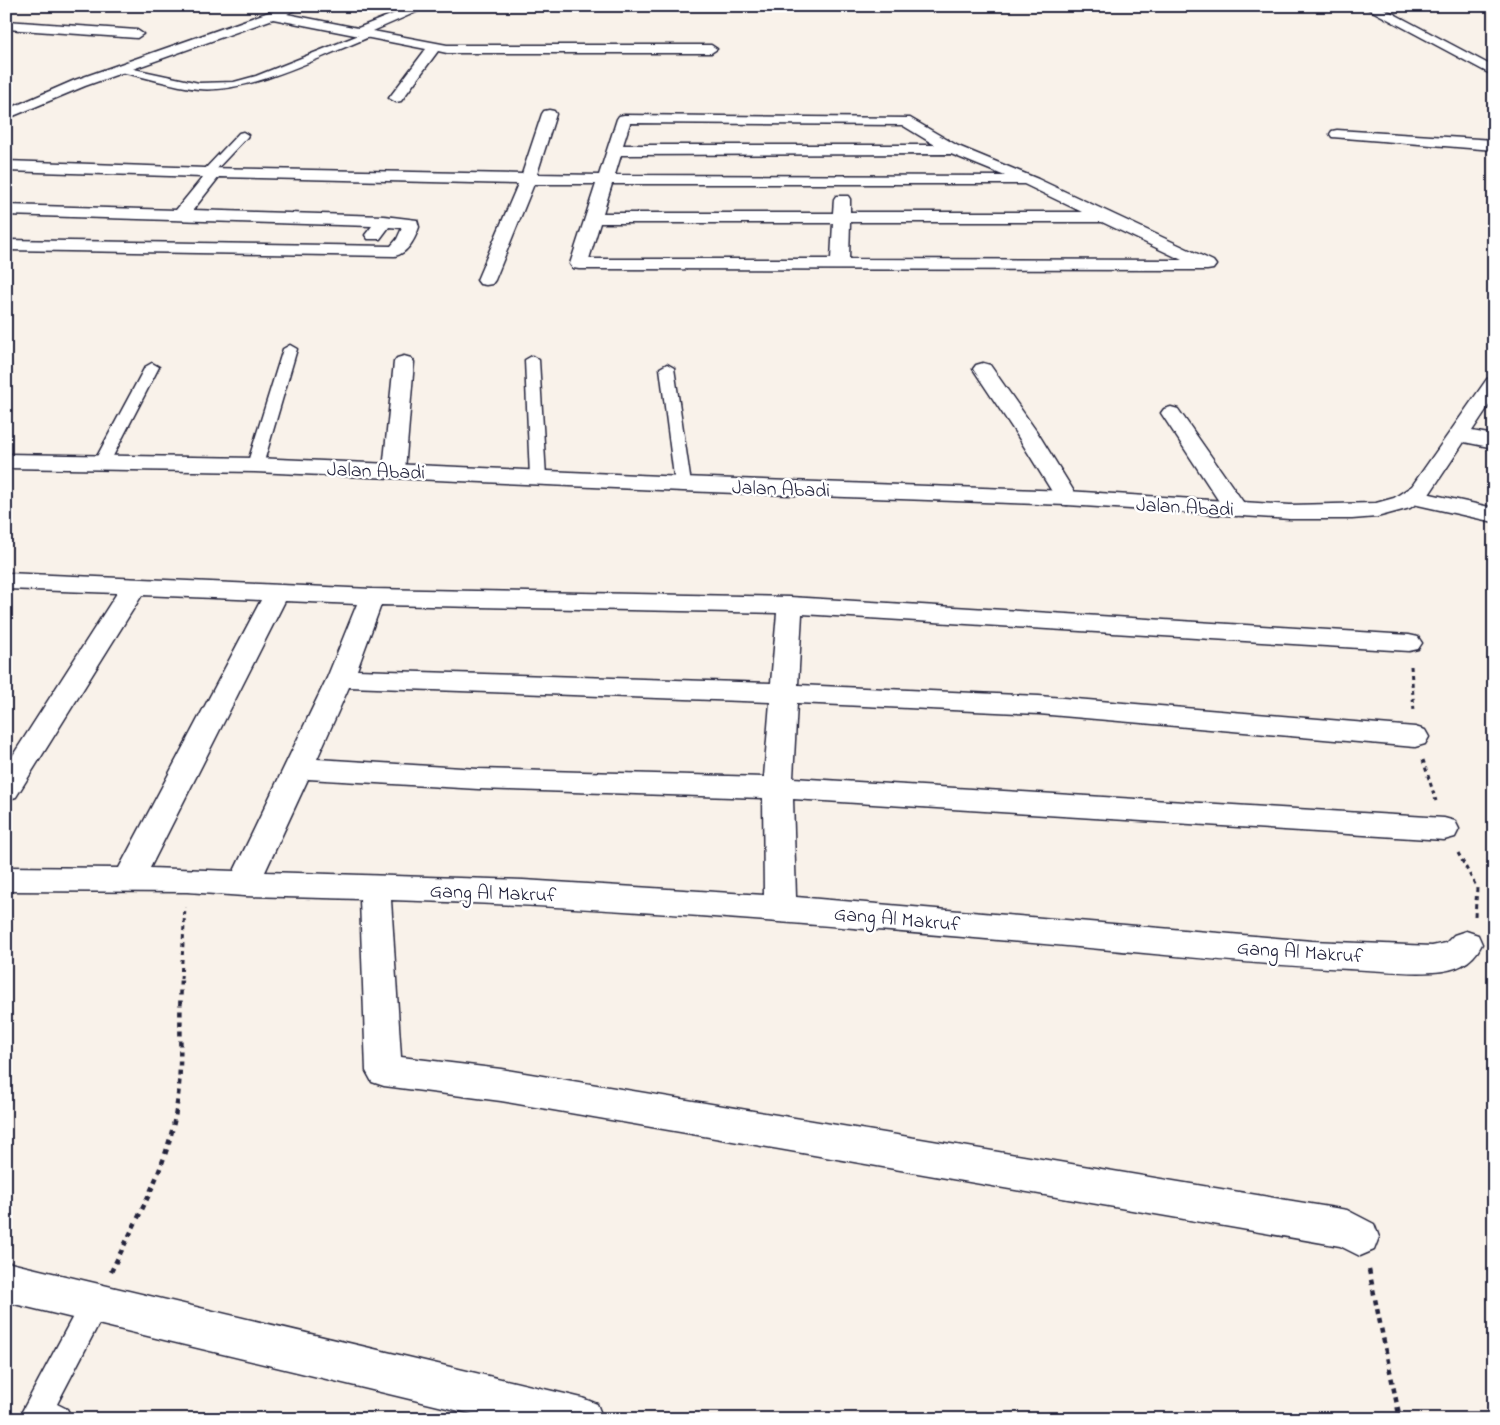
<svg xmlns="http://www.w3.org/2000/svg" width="1500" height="1425" viewBox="0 0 1500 1425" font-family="'Indie Flower',sans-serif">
  <rect width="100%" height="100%" fill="#f9f2ea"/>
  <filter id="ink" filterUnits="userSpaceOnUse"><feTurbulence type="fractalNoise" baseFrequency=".02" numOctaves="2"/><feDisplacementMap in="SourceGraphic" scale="10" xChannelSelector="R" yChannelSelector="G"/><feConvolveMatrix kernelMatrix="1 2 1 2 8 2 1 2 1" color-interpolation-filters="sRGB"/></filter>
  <g filter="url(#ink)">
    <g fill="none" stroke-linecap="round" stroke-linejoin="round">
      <defs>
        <path id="service" d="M369 31 373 34 372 36C324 55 249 94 198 89 172 86 146 77 120 72L115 69 120 66 199 83 234 82 256 76Z
          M243 132 248 135 247 137 212 174H204L203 172 204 170 239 133Z
          M290 345 297 349 263 465 260 468H250L247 465 283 349Z
          M532 356 539 360 546 477 543 480H533L530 477 525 360Z
          M152 363 159 367 110 462 107 465H97L94 462 145 367Z
          M667 364 674 368 691 484 688 487H678L675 484 660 368Z
          M96 1288 106 1292 110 1302 57 1404 67 1409 72 1419H18L86 1292Z"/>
        <path id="minor" d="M286 6H294L296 9 287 14 358 28 413 6H430L373 31 447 45H711L717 49 711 53H447L438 51 401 101 396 102 389 98 426 49 273 19 85 86 6 119V110L75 80Z
          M6 21 137 30 143 34 137 38 6 29Z
          M549 110 554 111 556 114 537 174 599 175 617 119 619 116 624 115 910 118 958 146 1038 179 1213 261 1216 265 1213 269 1207 270 579 269 573 268 570 264 596 184H534L495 280 492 284 486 285 480 284 477 280 518 184 219 177 193 210 384 216 417 220 419 227C415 239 408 253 395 256L6 250V240L391 246 397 239 402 228 389 227 380 239H368L365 235 372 226 6 215V205L176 210 203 177 6 171V161L205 168 522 174 542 114 544 111ZM630 123 902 125 935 145H623ZM951 154 1005 176 615 175 621 155ZM612 184H1024L1082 212H850V199L848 196H836L834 199 833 213H603ZM850 222H1102L1182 260 849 259ZM600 223H833L831 259H589Z
          M1337 130 1494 140V150L1332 137 1330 134 1332 131Z
          M404 356 411 358 414 362 405 470 402 475 394 477 386 475 383 470 394 362 397 358Z
          M983 363 990 365 1039 435 1078 498 1075 503 1067 505 1059 503 1056 498 1017 435 973 369 976 365Z
          M1171 407 1178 409 1248 509 1244 514 1236 516 1228 514 1224 509 1161 413 1164 409Z
          M1412 490 1494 508V522L1404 502 1401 497 1404 492Z
          M6 573 372 589 790 597 1409 635 1418 637 1422 643 1418 649 1409 651 802 614 798 685 1039 696 1415 727 1425 730 1429 737 1425 744 1415 747 1039 714 797 703 793 778 1444 818 1455 821 1459 829 1455 837 1444 840 793 799 796 897 1312 941 1432 946 1446 943 1454 935 1466 931 1478 935 1482 944C1472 964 1455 971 1433 972 1406 974 1376 970 1349 969 1259 965 1168 955 1078 947 849 927 621 907 391 900L401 1057 501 1069 1347 1210 1374 1224 1379 1237 1374 1250 1360 1256 1340 1246 501 1101 384 1086 372 1082 366 1071 360 899 244 896 187 892 6 891V867L119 868 261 600 142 595 16 797 6 800V766L117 593 6 589ZM285 601 357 604 327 678 234 871 150 868ZM381 605 777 613 771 683 357 670ZM349 687 770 702 764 777 478 769 317 759ZM308 779 478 789 763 798 764 895 523 880 265 872Z
          M6 1262 582 1398 597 1404 603 1419H493L6 1302Z"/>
        <path id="tertiary" d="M1363 6H1379L1494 67V76Z
          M1494 377V398L1472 431 1494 435V448L1464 442 1428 496 1410 508 1377 517 1352 519H1290L1067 505 683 491 255 472 6 468V454L255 458 683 477 1067 491 1290 505 1376 503 1394 498 1412 486 1487 379Z"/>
      </defs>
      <use href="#service" stroke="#22223b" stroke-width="3"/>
      <use href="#minor" stroke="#22223b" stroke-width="3"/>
      <use href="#tertiary" stroke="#22223b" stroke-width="3"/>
      <path stroke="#22223b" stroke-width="3" stroke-dasharray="4 4" stroke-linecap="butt" d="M1411 666 1414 712
        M1423 760 1436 801
        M1458 853 1477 888 1475 916
        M181 979 185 907"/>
      <path stroke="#22223b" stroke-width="4.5" stroke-dasharray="5 5" stroke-linecap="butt" d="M1369 1270 1400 1419
        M111 1272C136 1220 167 1168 176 1111 183 1067 179 1022 181 978"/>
      <use href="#service" fill="#fff" fill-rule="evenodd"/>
      <use href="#minor" fill="#fff" fill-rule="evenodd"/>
      <use href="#tertiary" fill="#fff" fill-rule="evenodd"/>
    </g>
  </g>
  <g text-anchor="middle" stroke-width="5" stroke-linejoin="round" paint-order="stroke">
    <g font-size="20" fill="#22223b" stroke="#fff">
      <text transform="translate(376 470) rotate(2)" y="7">Jalan Abadi</text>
      <text transform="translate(781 488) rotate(2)" y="7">Jalan Abadi</text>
      <text transform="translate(1185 506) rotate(3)" y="7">Jalan Abadi</text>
      <text transform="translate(493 892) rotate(2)" y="7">Gang Al Makruf</text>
      <text transform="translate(897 918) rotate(5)" y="7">Gang Al Makruf</text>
      <text transform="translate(1300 951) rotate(4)" y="7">Gang Al Makruf</text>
    </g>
  </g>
  <rect width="1500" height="1425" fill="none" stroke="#fff" stroke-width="25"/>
  <rect x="12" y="12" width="1475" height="1400" fill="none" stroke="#22223b" stroke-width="2" filter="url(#ink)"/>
</svg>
